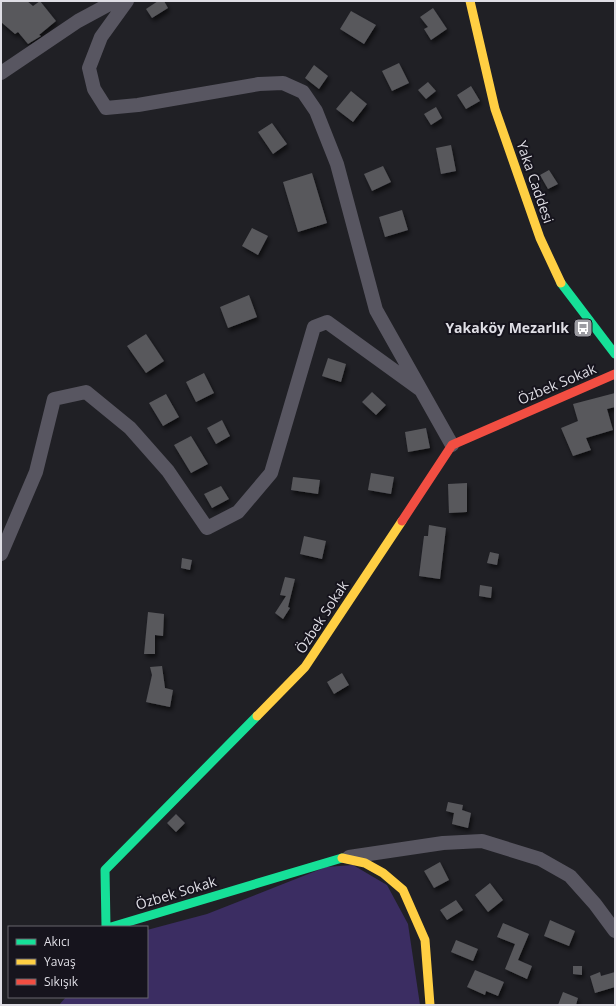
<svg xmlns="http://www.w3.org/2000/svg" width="616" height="1006" viewBox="0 0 616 1006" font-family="'Open Sans',sans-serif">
  <defs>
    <filter id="shadow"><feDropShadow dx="2" dy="3.5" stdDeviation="2" flood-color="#0009"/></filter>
  </defs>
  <rect width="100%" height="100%" fill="#202025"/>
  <path fill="#3b2d62" d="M353 865 387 885 408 924 420 1005H59L66 997H147V930L207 914 326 867Z"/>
  <path fill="#58585c" filter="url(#shadow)" d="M1 1H27L33 6 40 1 56 21 39 35 41 36 28 44 18 32 15 34 1 22Z
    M158 1H164L168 8 152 18 146 9Z
    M433 8 447 29 431 40 424 29 428 27 420 17Z
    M351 11 376 25 364 44 340 29Z
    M399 63 409 83 392 91 382 71Z
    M314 65 328 76 319 89 305 78Z
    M428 82 436 91 426 99 418 90Z
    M471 86 480 101 466 109 457 95Z
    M351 91 367 104 353 122 336 109Z
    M436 107 442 118 431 125 424 114Z
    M272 123 287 144 273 154 258 132Z
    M451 145 456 171 441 174 436 148Z
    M383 166 391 182 372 191 364 174Z
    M549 170 558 184 548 189 540 175Z
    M312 173 327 223 298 232 283 182Z
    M402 210 408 230 385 237 379 217Z
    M252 228 268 236 258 255 242 246Z
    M249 295 257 317 228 328 220 307Z
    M146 334 164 361 146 373 127 346Z
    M328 358 346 364 341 382 322 376Z
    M204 373 214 393 196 402 186 382Z
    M372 392 386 405 376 415 362 402Z
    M615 393V407L607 409 613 430 586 438 591 450 573 456 561 428 578 421 573 404Z
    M166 394 179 417 163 426 149 403Z
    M222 420 230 436 216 444 207 428Z
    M426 428 430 448 408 452 405 432Z
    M191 436 208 464 191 473 174 445Z
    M371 473 394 477 391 494 368 490Z
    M293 477 320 480 318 494 291 490Z
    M467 483V512L449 513 448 484Z
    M221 486 229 499 212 508 204 494Z
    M429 525 446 528 440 579 419 576 424 536H428Z
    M304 536 326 541 322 559 300 554Z
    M490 552 499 554 497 565 487 563Z
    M182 558 192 560 190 570 181 568Z
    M285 577 295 579 288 607 290 608 283 619 275 613 286 596 280 595Z
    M480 585 492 587 491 598 479 596Z
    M148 612 164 614 163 636 155 635V654H144Z
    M162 666 165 688 173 690 170 707 146 702 152 675 150 667Z
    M342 673 349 685 334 694 327 682Z
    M448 802 463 805 462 810 471 813 468 828 452 824 454 813 446 811Z
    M176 814 185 823 176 832 167 823Z
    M440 862 449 880 434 888 424 871Z
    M490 883 503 900 488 912 475 895Z
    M456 900 463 910 447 920 440 910Z
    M550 920 575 931 569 946 544 936Z
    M503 923 529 934 518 960 532 966 527 979 505 969 515 944 497 937Z
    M456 940 478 949 473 961 451 952Z
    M573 966H582V975L573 974Z
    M475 970 504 982 498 996 486 991 485 995 467 987Z
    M600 972 601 976 615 972V987L595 993 590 976Z
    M563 992 578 998 576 1005H558Z"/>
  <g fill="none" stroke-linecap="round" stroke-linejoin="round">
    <path stroke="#585661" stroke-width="14" d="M127 1 101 37 89 68 94 89 106 108 138 105 259 84 283 83 303 92 316 111 337 164 376 310 452 445
      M1 73 78 21 115 1
      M1 554 36 472 54 399 86 392 130 428 168 471 207 528 238 512 271 473 314 327 327 322 421 390
      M349 857 443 843 482 841 540 859 570 876 595 904 615 931"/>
    <path stroke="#16e098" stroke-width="9" d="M561 283 615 354
      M106 927 105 870 257 716
      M111 927 342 858"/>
    <path stroke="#ffcf43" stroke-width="9" d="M470 1 495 109 540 238 561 283
      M257 716 305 667 402 521
      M342 858 365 863 383 873 403 890 425 940 430 1005"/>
    <path stroke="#f24e42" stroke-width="9" d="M402 521 452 445 615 374"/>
  </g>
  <defs>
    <symbol id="bus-square" viewBox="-11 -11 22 22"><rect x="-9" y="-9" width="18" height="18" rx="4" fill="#9c9ca2" stroke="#16141d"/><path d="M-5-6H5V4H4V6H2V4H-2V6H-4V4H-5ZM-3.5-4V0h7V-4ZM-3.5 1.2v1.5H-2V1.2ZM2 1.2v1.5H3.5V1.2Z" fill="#fff"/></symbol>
  </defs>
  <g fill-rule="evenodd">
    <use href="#bus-square" x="572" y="317" width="22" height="22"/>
  </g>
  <g text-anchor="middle" stroke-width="4" stroke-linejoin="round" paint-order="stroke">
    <g font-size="14" fill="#dfdee5" stroke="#16141d">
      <text transform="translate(535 182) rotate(71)" y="5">Yaka Caddesi</text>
      <text transform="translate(557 384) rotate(-23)" y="5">Özbek Sokak</text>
      <text transform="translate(322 617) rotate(-57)" y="5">Özbek Sokak</text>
      <text transform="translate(176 893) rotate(-17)" y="5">Özbek Sokak</text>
    </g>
    <g font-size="14" font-weight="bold" fill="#dfdee5" stroke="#16141d" text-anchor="end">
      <text x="569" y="333">Yakaköy Mezarlık</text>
    </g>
  </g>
  <rect width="616" height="1006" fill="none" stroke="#dfdee5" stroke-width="4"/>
  <rect x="8" y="926" width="140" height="72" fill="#16141d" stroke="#66656d"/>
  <rect x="16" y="939" width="20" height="6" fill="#16e098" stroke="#66656d"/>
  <text x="44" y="946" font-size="12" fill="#dfdee5">Akıcı</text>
  <rect x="16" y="959" width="20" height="6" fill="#ffcf43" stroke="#66656d"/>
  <text x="44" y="966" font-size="12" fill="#dfdee5">Yavaş</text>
  <rect x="16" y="979" width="20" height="6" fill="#f24e42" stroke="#66656d"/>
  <text x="44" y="986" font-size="12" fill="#dfdee5">Sıkışık</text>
</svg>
